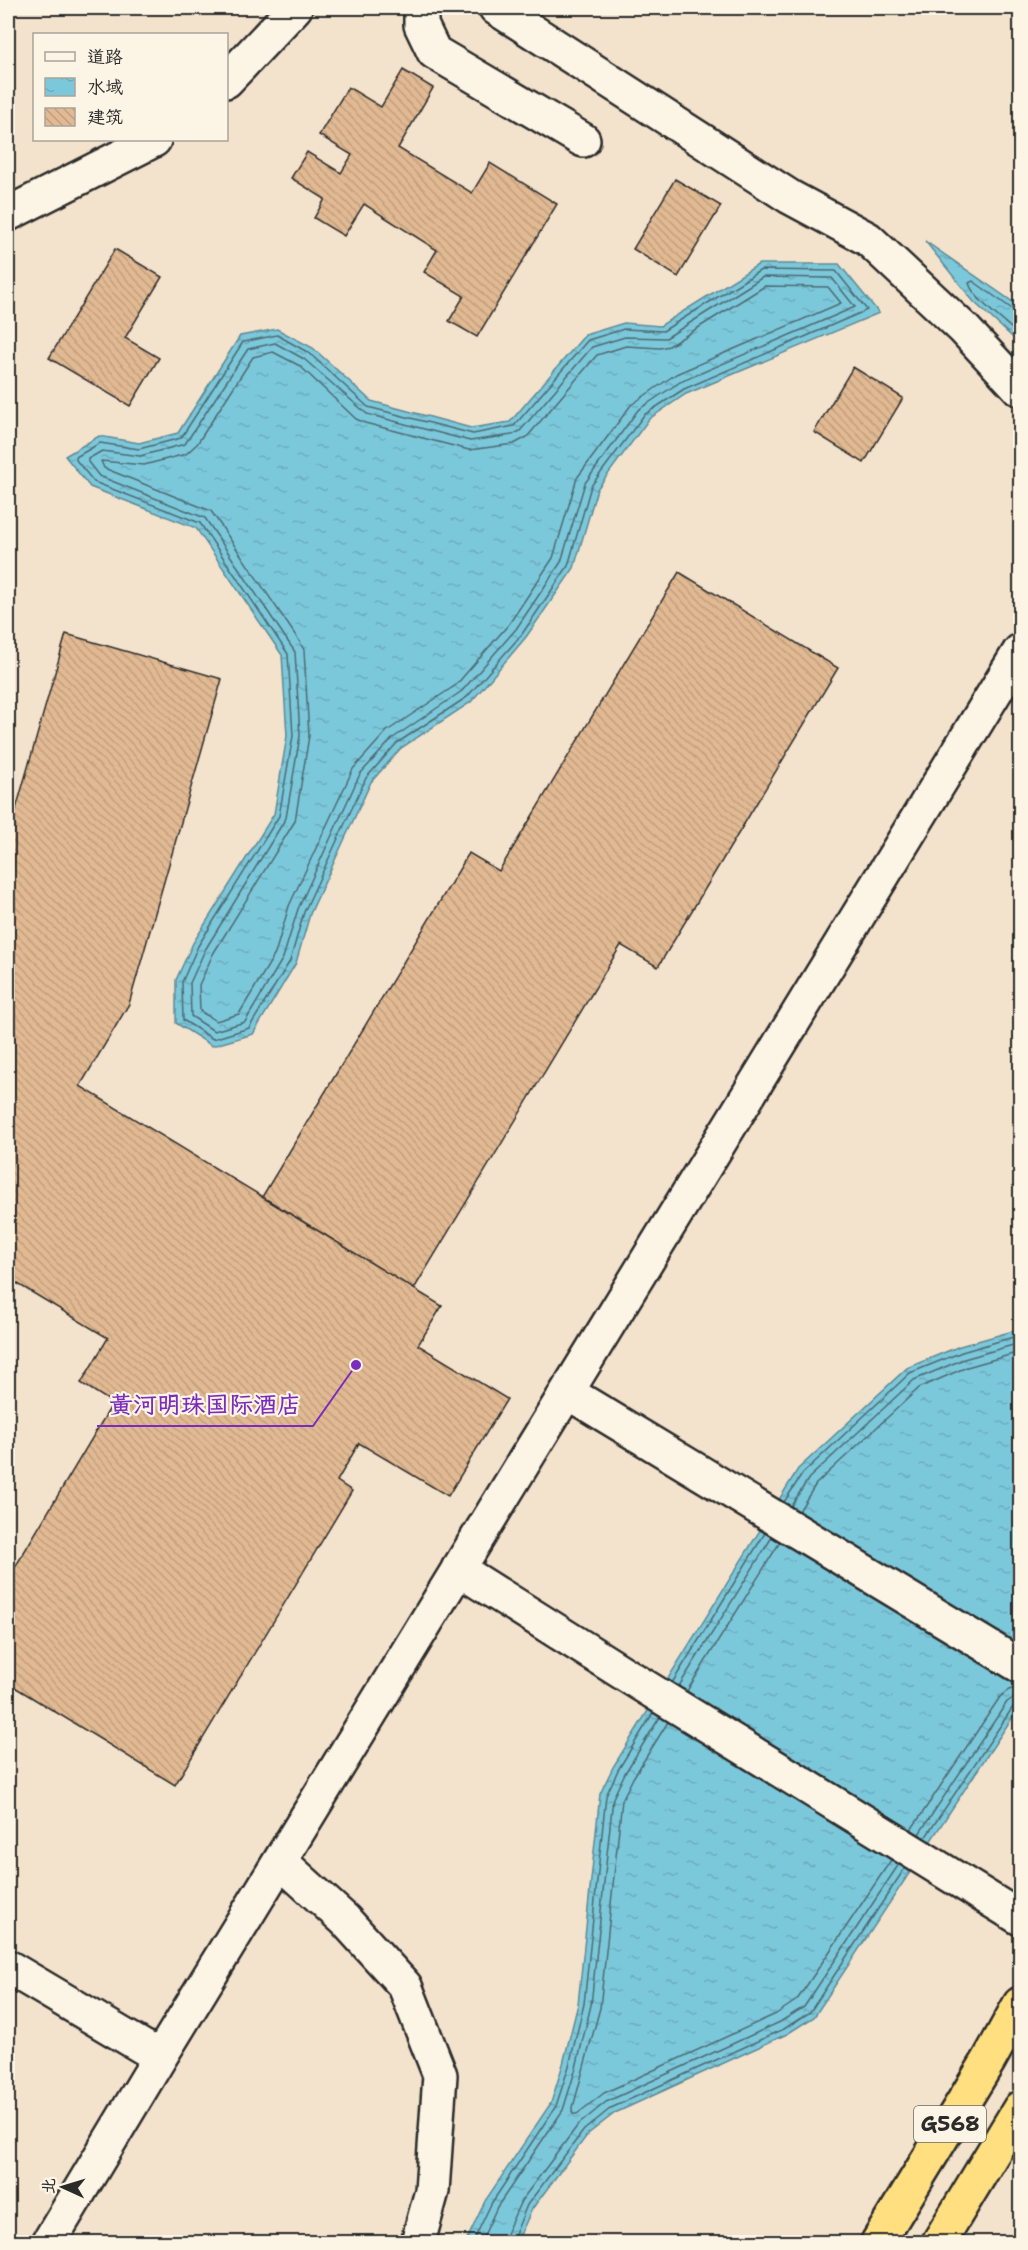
<svg xmlns="http://www.w3.org/2000/svg" width="1028" height="2250" viewBox="0 0 1028 2250" font-family="'Shantell Sans','LXGW WenKai TC',sans-serif">
  <defs>
    <pattern id="water-ripples" width="26" height="14" patternUnits="userSpaceOnUse" patternTransform="scale(1.5)"><rect width="26" height="14" fill="#7cc8db"/><path d="M2 4q2-2 4 0t4 0M15 11q2-2 4 0t4 0" fill="none" stroke="#6bacbc"/></pattern>
    <pattern id="building-back-hatch" width="6" height="6" patternUnits="userSpaceOnUse" patternTransform="scale(1.5)"><rect width="6" height="6" fill="#e1b992"/><path d="M-1 5l2 2M0 0l6 6M5-1l2 2" fill="none" stroke="#c19f7e"/></pattern>
  </defs>
  <rect width="100%" height="100%" fill="#f4e3cc"/>
  <filter id="ink" filterUnits="userSpaceOnUse"><feTurbulence type="fractalNoise" baseFrequency=".0167" numOctaves="2"/><feDisplacementMap in="SourceGraphic" scale="12" xChannelSelector="R" yChannelSelector="G"/><feConvolveMatrix kernelMatrix="1 2 1 2 8 2 1 2 1" color-interpolation-filters="sRGB"/></filter>
  <g filter="url(#ink)">
    <path fill="url(#water-ripples)" stroke="#5c8995" stroke-width="1.5" d="M925 241 1020 307V344L974 302Z
      M759 264H839L879 313 686 394 649 419 597 489 574 568 526 637 471 702 401 748 371 782 310 914 296 963 253 1034 212 1046 176 1023V980L193 943 274 814 287 736 282 655 196 528 90 487 65 456 99 436 139 443 178 433 240 336 277 329 313 348 371 401 471 428 510 422 585 335 624 323 660 326Z
      M1020 1329V1706L814 2017 787 2034 615 2113 588 2134 532 2209 517 2242H466L485 2201 551 2103 563 2064 578 2004 600 1794 613 1767 798 1469 907 1368 960 1346Z"/>
    <g fill="none" stroke-linecap="round" stroke-linejoin="round">
      <path stroke="#4b6a71" stroke-width="1.5" d="M761 270 836 271 867 310 684 389 644 415 591 486 568 566 522 634 467 697 397 743 366 778 304 912 290 961 249 1028 213 1039 183 1020 182 982 198 946 279 816 293 736 288 654 200 523 94 482 76 460V457L100 443 139 449 181 438 243 342 277 335 309 353 368 407 473 434 514 426 588 340 624 329 663 331Z
        M763 277 832 278 855 307 680 382 638 410 585 483 561 562 516 629 462 691 393 738 360 774 298 909 283 958 245 1022 214 1031 191 1016 190 983 205 950 286 818 300 736 295 652 205 518 99 476 88 462V459L102 451 140 456 185 444 248 349 275 343 304 359 367 414 470 441 512 435 520 431 592 347 625 337 666 338Z
        M765 286 828 287 841 303 676 374 631 405 577 478 553 558 509 624 456 685 387 731 353 769 289 906 275 954 239 1014 216 1021 200 1011 199 985 213 954 295 821 309 736 304 650 300 642 211 511 104 468 101 461 144 465 186 454 197 444 253 357 273 352 300 366 356 419 365 423 469 450 514 444 527 437 597 355 626 346 660 348 669 346Z
        M1020 312 1015 311 973 281 969 283C973 299 1007 323 1020 336
        M784 1502 803 1473 910 1373 962 1352 1020 1335
        M791 1506 809 1478 914 1380 964 1359 1020 1343
        M799 1511 816 1484 919 1388 967 1367 1020 1352
        M672 1683 765 1533
        M679 1686 772 1537
        M687 1691 780 1542
        M668 1722 633 1778 622 1800 600 2008 572 2111 573 2114H577L604 2093 776 2014 797 2000 891 1860
        M911 1830 1000 1697 1009 1690 1020 1687
        M919 1834 1007 1702 1013 1698 1020 1696
        M925 1838 1013 1707 1020 1704
        M473 2242 491 2204 556 2106 569 2066 584 2004 606 1796 618 1770 653 1713
        M481 2242 497 2207 563 2110 576 2068 591 2005 613 1798 625 1773 660 1717
        M504 2242 505 2236 521 2201 578 2125 606 2102 780 2022 804 2007 899 1864
        M512 2242 527 2205 584 2130 611 2108 784 2029 810 2012 905 1868"/>
    </g>
    <path fill="url(#building-back-hatch)" stroke="#2b2b2b" stroke-width="1.5" d="M403 70 433 88 398 148 472 193 490 163 557 204 477 337 449 321 464 296 424 272 437 250 364 204 344 236 314 218 325 199 291 178 307 152 341 173 352 155 319 135 348 87 381 107Z
      M675 179 721 206 678 277 633 249Z
      M115 249 162 277 125 338 159 358 130 406 49 358Z
      M853 367 903 398 864 463 814 432Z
      M679 572 838 668 658 967 621 945 414 1289 262 1197 469 853 499 871Z
      M66 634 222 679 129 1004 80 1086 442 1306 418 1345 507 1399 448 1496 359 1443 337 1481 352 1491 175 1785 8 1683V1579L113 1403 81 1383 108 1338 8 1278V837Z"/>
    <g fill="none" stroke-linecap="round" stroke-linejoin="round">
      <defs>
        <path id="minor" d="M421 8V25L434 52 583 140
          M496 8 790 197 868 239 964 329 1020 389
          M226 81 295 8
          M8 214 154 140
          M567 1392 1020 1666
          M458 1569 639 1683 1020 1918
          M280 1861 345 1920 405 1986 440 2075 432 2191 418 2242
          M8 1967 160 2057
          M49 2242 160 2057 1020 651"/>
        <path id="highway" d="M878 2242 989 2060 1020 2004
          M939 2242 1020 2108"/>
      </defs>
      <use href="#minor" stroke="#2b2b2b" stroke-width="38"/>
      <use href="#highway" stroke="#2b2b2b" stroke-width="38"/>
      <use href="#minor" stroke="#fcf5e5" stroke-width="33"/>
      <use href="#highway" stroke="#ffdf80" stroke-width="33"/>
    </g>
  </g>
  <g text-anchor="middle" stroke-width="4.5" stroke-linejoin="round" paint-order="stroke">
    <rect fill="#fcf5e5" stroke="#6a6863" stroke-width="1.5" x="914" y="2106" width="72" height="36" rx="4.5"/>
    <g font-size="21" font-weight="bold" fill="#2b2b2b">
      <text x="950" y="2131">G568</text>
    </g>
  </g>
  <path fill="none" stroke="#7b2cbf" stroke-width="2" d="M356 1365L313 1426H97"/>
  <circle fill="#7b2cbf" stroke="#fcf5e5" stroke-width="2" cx="356" cy="1365" r="6"/>
  <g font-size="24" text-anchor="middle" font-weight="bold" fill="#7b2cbf" stroke="#fcf5e5" stroke-width="4.5" stroke-linejoin="round" paint-order="stroke">
    <text x="205" y="1413">黄河明珠国际酒店</text>
  </g>
  <rect width="1028" height="2250" fill="none" stroke="#fcf5e5" stroke-width="30"/>
  <rect x="15" y="15" width="998" height="2220" fill="none" stroke="#2b2b2b" stroke-width="2" filter="url(#ink)"/>
  <rect x="33" y="33" width="195" height="108" fill="#fcf5e5" stroke="#a8a49b" stroke-width="1.5"/>
  <rect x="45" y="52" width="30" height="9" fill="#fcf5e5" stroke="#a8a49b" stroke-width="1.5"/>
  <text x="87" y="63" font-size="18" fill="#2b2b2b">道路</text>
  <rect x="45" y="78" width="30" height="18" fill="url(#water-ripples)" stroke="#a8a49b" stroke-width="1.5"/>
  <text x="87" y="93" font-size="18" fill="#2b2b2b">水域</text>
  <rect x="45" y="108" width="30" height="18" fill="url(#building-back-hatch)" stroke="#a8a49b" stroke-width="1.5"/>
  <text x="87" y="123" font-size="18" fill="#2b2b2b">建筑</text>
  <g transform="translate(63 2187) rotate(274)" stroke="#fcf5e5" stroke-width="4.5" paint-order="stroke">
  <path d="M0-4.5L10 22L0 15L-10 22Z" fill="#2b2b2b"/>
  <text y="-9" font-size="16" font-weight="bold" text-anchor="middle" fill="#2b2b2b">北</text>
  </g>
</svg>
